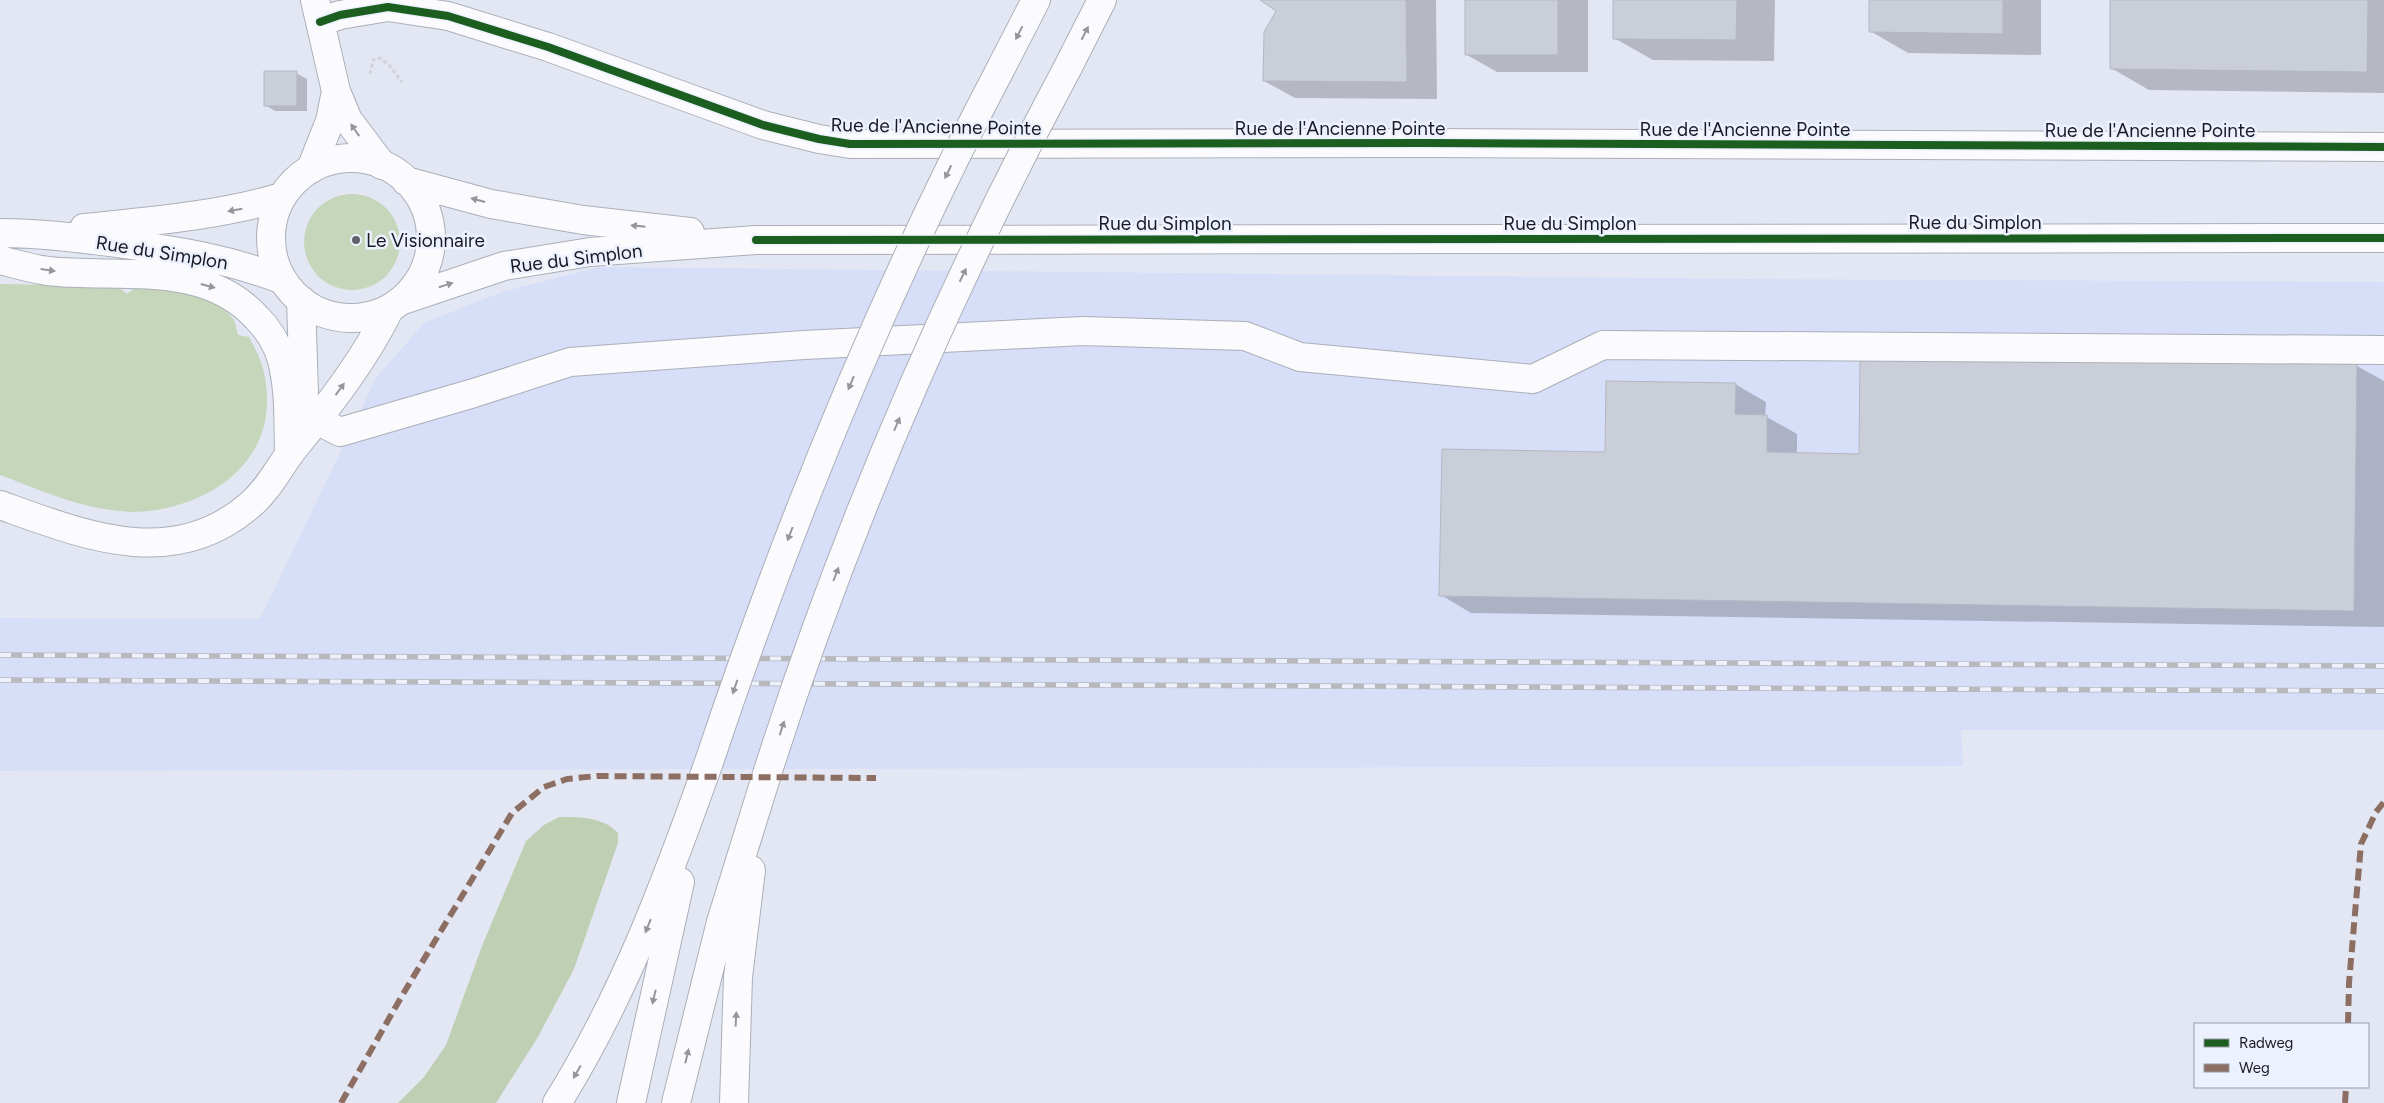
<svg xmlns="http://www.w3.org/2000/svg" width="2384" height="1103" viewBox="0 0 2384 1103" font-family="Figtree,sans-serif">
  <rect width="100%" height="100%" fill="#e3e7f4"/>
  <path fill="#d7def8" d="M599 267 1744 279 2384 282V730H1961L1963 766 0 771V618L260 619 376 378 424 323 502 292Z"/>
  <path fill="#c6d6ba" d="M304 242a48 48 0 1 1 96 0a48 48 0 1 1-96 0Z
    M0 284 117 286 127 294 134 288C169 291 211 288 234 320 236 324 236 330 238 335L249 337C253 345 258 353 261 362 281 425 251 478 190 501 168 509 144 514 120 511 79 508 38 489 0 475Z"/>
  <path fill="#bfcfb3" d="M559 817C579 817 604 817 618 833V843L574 969 538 1037 496 1103H398L424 1077 446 1045 482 946 526 841 544 825Z"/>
  <path fill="#0003" d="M1262 0H1436L1437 99 1295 98 1264 81 1277 10Z
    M1466 0H1588V72H1497L1467 55Z
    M1614 0H1775L1774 61 1653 60 1614 38Z
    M1871 0H2041V55L1908 53 1870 31Z
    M2111 0H2384V93L2149 90 2111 68Z
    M296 73 307 79V111H275L265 105Z
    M2357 366 2384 381V627L1471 613 1441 595 1607 453 1735 384 1766 402 1765 416 1797 434V454L1860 455Z"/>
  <path fill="#caced8" stroke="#b4b7c2" d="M1260 0H1406L1407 82 1263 81 1264 32 1276 11Z
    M1465 0H1558V55H1465Z
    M1613 0H1737L1736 40 1613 39Z
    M1869 0H2003V34L1869 32Z
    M2110 0H2368L2367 72 2110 69Z
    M264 71H297V106H264Z
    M1860 356 2357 364 2354 611 1439 596 1442 449 1605 452 1606 381 1736 383 1735 414 1767 415V452L1859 454Z"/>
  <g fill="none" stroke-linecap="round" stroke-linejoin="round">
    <defs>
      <path id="minor" d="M315 0 336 91 348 120 382 165
        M320 22 340 15 388 7 448 16 548 47 763 125 819 139 850 144 1424 143 2384 147
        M311 169 330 121 336 91
        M317 420 340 432 474 393 570 362 804 345 1083 331 1245 336 1300 357 1533 379 1603 345 2384 350"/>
      <path id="major" d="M271 238a80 80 0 1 1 160 0a80 80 0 1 1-160 0Z
        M406 181 491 204 583 220 690 232
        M84 228C151 221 217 216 282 197
        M0 233C40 233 78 238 117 243 178 251 226 258 283 280
        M0 260C16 264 32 269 48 271 118 279 204 259 257 318 268 329 276 342 281 357 290 389 288 422 289 455
        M400 301 504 266 590 252 756 240 2384 238
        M299 415 304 392 301 300
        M0 505C84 535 173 572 250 505 269 489 279 467 294 448 330 404 365 359 390 308"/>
      <path id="highway" d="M1002 66 1036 0
        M1068 67 1102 0
        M557 1103C624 996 667 880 709 762
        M631 1103 680 882
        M676 1103 721 922 767 774
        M734 1103 738 977 751 870"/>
    </defs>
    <use href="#minor" stroke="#abafb9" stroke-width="30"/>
    <use href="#major" stroke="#abafb9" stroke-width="30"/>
    <use href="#highway" stroke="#abafb9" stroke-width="30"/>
    <path stroke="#d1d3d6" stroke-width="3" stroke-dasharray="4 2.5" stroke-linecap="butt" d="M370 74 373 60 380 58 389 65 402 82"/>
    <use href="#minor" stroke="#fbfbfd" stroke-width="28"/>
    <use href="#major" stroke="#fbfbfd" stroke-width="28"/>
    <use href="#highway" stroke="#fbfbfd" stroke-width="28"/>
    <defs>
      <path id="rail" d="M0 655 2384 666
        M0 680 2384 691"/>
    </defs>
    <use href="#rail" stroke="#b8b9bd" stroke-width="5.5"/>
    <use href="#rail" stroke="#edf1fd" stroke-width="4" stroke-dasharray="11" stroke-linecap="butt"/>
    <defs>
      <path id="highway-bridge" d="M709 762C789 522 884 290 1002 66
        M767 774C845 529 947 293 1068 67"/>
    </defs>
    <use href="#highway-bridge" stroke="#abafb9" stroke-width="30" stroke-linecap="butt"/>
    <use href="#highway-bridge" stroke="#fbfbfd" stroke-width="28"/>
    <path stroke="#8d6e63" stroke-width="6" stroke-dasharray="12 6" stroke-linecap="butt" d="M2348 1024 2349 983 2361 844 2376 812 2384 802
      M341 1103 403 994 512 813 544 787 567 779 597 776 876 778
      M2345 1103 2346 1087"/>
    <defs>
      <path id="cycleway" d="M320 22 340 15 388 7 448 16 548 47 763 125 819 139 850 144 1424 143 2384 147
        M756 240 2384 238"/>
    </defs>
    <use href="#cycleway" stroke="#edf1fd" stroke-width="11"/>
    <use href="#cycleway" stroke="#1b5e20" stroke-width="8"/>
  </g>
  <defs><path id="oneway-solid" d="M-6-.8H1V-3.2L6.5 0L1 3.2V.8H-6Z" transform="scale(1.25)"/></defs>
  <g fill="#94969b">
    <use href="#oneway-solid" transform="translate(1019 33) rotate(117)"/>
    <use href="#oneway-solid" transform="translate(1085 33) rotate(-63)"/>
    <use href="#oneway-solid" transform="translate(355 130) rotate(-125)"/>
    <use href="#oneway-solid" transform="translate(948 172) rotate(116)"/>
    <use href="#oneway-solid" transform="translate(478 200) rotate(-165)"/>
    <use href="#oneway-solid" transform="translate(235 210) rotate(170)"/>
    <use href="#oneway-solid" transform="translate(638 226) rotate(-174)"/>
    <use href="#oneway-solid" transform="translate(48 270) rotate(8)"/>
    <use href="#oneway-solid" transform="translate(963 275) rotate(-64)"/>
    <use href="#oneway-solid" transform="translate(446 285) rotate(-18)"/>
    <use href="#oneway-solid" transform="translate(208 286) rotate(15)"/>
    <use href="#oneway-solid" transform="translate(851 383) rotate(113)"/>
    <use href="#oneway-solid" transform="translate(340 389) rotate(-54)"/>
    <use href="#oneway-solid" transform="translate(897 424) rotate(-67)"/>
    <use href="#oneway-solid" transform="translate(790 534) rotate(111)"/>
    <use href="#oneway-solid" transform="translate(836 574) rotate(-69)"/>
    <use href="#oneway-solid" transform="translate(735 687) rotate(109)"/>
    <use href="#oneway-solid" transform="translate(782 728) rotate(-72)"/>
    <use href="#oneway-solid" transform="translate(648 926) rotate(112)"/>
    <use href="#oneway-solid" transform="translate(654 997) rotate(103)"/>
    <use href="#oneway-solid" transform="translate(736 1019) rotate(-87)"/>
    <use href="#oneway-solid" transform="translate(687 1056) rotate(-77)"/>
    <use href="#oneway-solid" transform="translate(577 1072) rotate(120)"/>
  </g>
  <circle fill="#5e626d" stroke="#edf1fd" stroke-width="2" cx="356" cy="240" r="5"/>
  <g text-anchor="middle" stroke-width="5" stroke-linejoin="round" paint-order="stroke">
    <g font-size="19" fill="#171a24" stroke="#edf1fd">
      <text transform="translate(936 126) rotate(1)" y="7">Rue de l'Ancienne Pointe</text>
      <text x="1340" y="135">Rue de l'Ancienne Pointe</text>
      <text x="1745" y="136">Rue de l'Ancienne Pointe</text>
      <text x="2150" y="137">Rue de l'Ancienne Pointe</text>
      <text x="1975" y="229">Rue du Simplon</text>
      <text x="1165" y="230">Rue du Simplon</text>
      <text x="1570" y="230">Rue du Simplon</text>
      <text transform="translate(162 252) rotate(9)" y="7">Rue du Simplon</text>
      <text transform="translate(576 258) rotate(-7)" y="7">Rue du Simplon</text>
    </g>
    <g font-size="19" fill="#171a24" stroke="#edf1fd" text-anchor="start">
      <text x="366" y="247">Le Visionnaire</text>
    </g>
  </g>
  <rect x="2194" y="1023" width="175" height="65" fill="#edf1fd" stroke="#979ba6"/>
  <rect x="2204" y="1039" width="25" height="8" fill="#1b5e20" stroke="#979ba6"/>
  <text x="2239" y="1048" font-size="15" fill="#171a24">Radweg</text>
  <rect x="2204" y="1064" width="25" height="8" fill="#8d6e63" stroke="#979ba6"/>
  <text x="2239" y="1073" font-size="15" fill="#171a24">Weg</text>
</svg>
